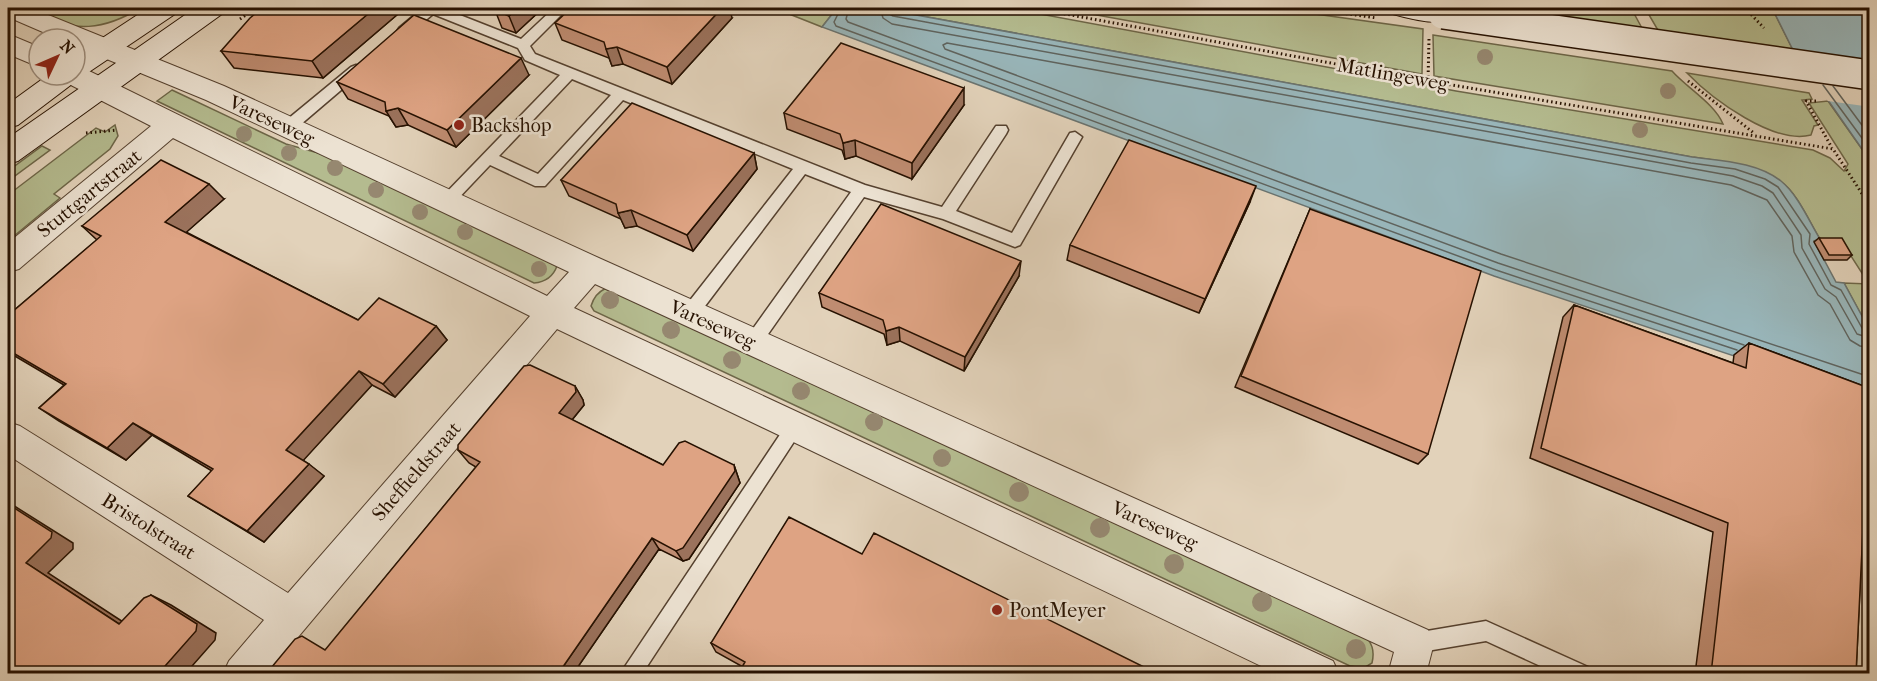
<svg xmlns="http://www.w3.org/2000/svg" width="1877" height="681" viewBox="0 0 1877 681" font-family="'IM FELL French Canon',serif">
  <rect width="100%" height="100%" fill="#e2d2ba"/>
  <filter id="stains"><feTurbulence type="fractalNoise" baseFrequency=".00333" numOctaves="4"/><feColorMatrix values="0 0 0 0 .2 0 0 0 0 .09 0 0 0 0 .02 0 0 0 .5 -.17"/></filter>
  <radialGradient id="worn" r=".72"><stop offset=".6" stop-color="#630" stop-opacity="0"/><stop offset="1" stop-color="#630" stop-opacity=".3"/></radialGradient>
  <path fill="#b4bb8f" stroke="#6d6648" stroke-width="1.5" d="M39 8H140C108 28 69 37 39 8Z
    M774 8H837L822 27Z
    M878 8H1008L1456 91 1813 150 1830 158 1844 171 1848 164 1809 103 1828 101 1869 159V329L1844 283 1869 284 1842 242 1820 239C1810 223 1796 191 1781 182 1755 165 1722 161 1692 157Z
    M1058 8H1272L1423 29 1422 74Z
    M1482 8H1631L1643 30Z
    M1645 8H1772L1793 50 1659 32Z
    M1433 35 1672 71C1687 88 1715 104 1723 124L1434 76Z
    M1687 73 1809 93 1812 99 1802 100 1818 125 1814 126 1811 135C1774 145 1712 99 1687 73Z
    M172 90 286 144 329 156 557 266C553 277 546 282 534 283L157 101Z
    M115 125 118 136 110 149 54 194 60 198 8 241V195L96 128 105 132Z
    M42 146 50 150 8 181V171Z
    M606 288 1363 633C1372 643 1375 650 1372 663L1364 668 1350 666 594 311 591 306C594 297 597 293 606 288Z"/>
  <path fill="#98b5b9" stroke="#6a736f" stroke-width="1.5" d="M837 8H878L1692 157C1722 161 1757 162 1781 181 1798 195 1809 221 1820 239L1814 241 1836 282 1844 283 1869 329V401L1494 276 822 27Z
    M1772 8H1869V159L1793 50Z"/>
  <path fill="#e2d2ba" d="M1790 52 1869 61V102L1863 101 1864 106 1828 101 1820 95Z"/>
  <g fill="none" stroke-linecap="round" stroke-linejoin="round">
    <path stroke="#5f635d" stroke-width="1.5" d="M841 8 834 22 836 26 1496 270 1737 350
      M849 8 846 19 848 22 1498 263 1744 345
      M880 8 883 18 892 24 1733 176 1762 186 1773 193 1801 235 1802 248 1825 289 1836 297 1857 334 1870 338
      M887 8 888 13 893 16 1691 163 1735 169 1765 179 1778 187 1810 234 1809 244 1831 285 1841 290 1862 328 1870 331
      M1823 85 1870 149
      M1833 86 1870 136
      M1870 347 1860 346 1850 340 1830 304 1818 295 1794 252 1792 236 1767 200 1731 185 947 43 943 45 945 49 1501 254 1870 377"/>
    <defs>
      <path id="lane" d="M423 8H442L521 39 554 8H568L530 46 535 54 865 185 942 207 996 126H1006L1008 130 1006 134 956 211 1012 233 1070 133 1075 132 1082 137 1020 245 1015 247 943 219 864 197 759 347 753 349 747 347 745 342 747 337 851 192 805 174 696 318 690 320 684 318 682 313 684 308 793 169 623 100 545 186H535L490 165 452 205H442L439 201 442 197 560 75 525 60 518 48 433 14 409 34H399L397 31 399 28ZM572 79 611 95 538 174 499 156Z
        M356 65 361 67 363 70 361 73 293 131H283L281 127 283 123 351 67Z
        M795 418 801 421 804 426 801 431 642 674H620L789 421Z
        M1486 621 1588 667 1591 674H1558L1486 641 1415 653 1408 650 1405 643 1408 636 1415 633Z"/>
      <path id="street" d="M8 8H31L224 86 601 259 1428 630 1434 643 1426 674H1388L1394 652 595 284 574 308 1333 661 1339 674H1278L557 329 267 674H223L229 661 264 620 8 455V422L20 426 288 593 530 316 173 138 19 269 8 272V243L151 126 65 82 61 75H75V66L83 68 547 296 569 272 206 100 75 46V39H59L8 17Z
        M8 34 39 47V67L8 54Z"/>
      <path id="secondary" d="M148 8H179L175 14 80 78 18 125 8 128V104L48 75H75V56Z
        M195 8H226L222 14 18 161 8 164V138Z
        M1389 8H1452L1456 14 1452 20C1435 25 1410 19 1393 14Z"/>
    </defs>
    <use href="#lane" stroke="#55412f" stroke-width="3"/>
    <use href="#street" stroke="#55412f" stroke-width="2"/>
    <use href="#secondary" stroke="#261101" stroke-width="2"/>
    <path stroke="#261101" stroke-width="3" stroke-dasharray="1.5 3" stroke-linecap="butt" d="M1033 8 1428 81 1833 149 1870 206
      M1306 8 1377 18
      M1745 8 1764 28
      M240 19 256 8
      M1428 81 1429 39
      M1688 81 1755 134
      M1816 101H1806L1832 148
      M86 133 117 130"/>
    <use href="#lane" fill="#ece2d2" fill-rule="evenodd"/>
    <use href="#street" fill="#ece2d2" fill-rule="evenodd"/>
    <use href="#secondary" fill="#ece2d2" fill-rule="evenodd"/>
    <defs>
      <path id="secondary-bridge" d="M1443 14 1870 75"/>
    </defs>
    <use href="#secondary-bridge" stroke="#261101" stroke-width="32" stroke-linecap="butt"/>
    <use href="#secondary-bridge" stroke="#ece2d2" stroke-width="29"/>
  </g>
  <g fill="#968870">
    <circle cx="1485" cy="57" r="8"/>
    <circle cx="1668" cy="91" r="8"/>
    <circle cx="1640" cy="130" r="8"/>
    <circle cx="244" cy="134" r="8"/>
    <circle cx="289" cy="153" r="8"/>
    <circle cx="335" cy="168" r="8"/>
    <circle cx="376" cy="190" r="8"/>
    <circle cx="420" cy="212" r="8"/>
    <circle cx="465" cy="232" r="8"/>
    <circle cx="539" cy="269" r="8"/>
    <circle cx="610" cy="300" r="9"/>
    <circle cx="671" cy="330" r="9"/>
    <circle cx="732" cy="360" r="9"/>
    <circle cx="801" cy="391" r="9"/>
    <circle cx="874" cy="422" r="9"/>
    <circle cx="942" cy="458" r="9"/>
    <circle cx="1019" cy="492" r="10"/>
    <circle cx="1100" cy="528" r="10"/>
    <circle cx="1174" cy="564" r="10"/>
    <circle cx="1262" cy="602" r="10"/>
    <circle cx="1356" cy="649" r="10"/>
  </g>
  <path fill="#bf8c71" stroke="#261101" stroke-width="1.5" d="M405 8 323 78 234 68 221 51Z
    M543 8 516 33 502 28 495 10Z
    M732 18 672 84 623 64 612 66 609 58 562 40 555 23Z
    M529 75 456 147 408 125 396 127 389 116 348 99 337 82Z
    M964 105 912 179 856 156 845 159 842 150 787 129 784 113Z
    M754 153 757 169 693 251 637 226 625 228 621 219 569 196 561 180Z
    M224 199 186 232 358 320 436 326 447 340 395 397 372 385 303 460 324 476 264 542 188 496 212 471 152 435 126 460 59 421 39 408 64 385 8 352V309L12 312 97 240 82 226Z
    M1250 202 1199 313 1067 260 1070 245Z
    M1310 209 1428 454 1418 464 1235 387Z
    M1819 238 1852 255 1847 260H1824L1814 242Z
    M1019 276 964 371 900 341 887 345 884 334 822 307 819 293Z
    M1574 305 1733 363 1734 355 1749 343 1869 388V463L1866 461 1856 674H1695L1713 532 1530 458 1563 317Z
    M575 386 583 400 584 405 572 420 663 465H734L740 483 689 559 683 561 659 549 573 674H266L326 650 476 467 469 463 458 450Z
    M711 643 1158 674 743 667 716 652Z"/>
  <path fill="#9b725c" stroke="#261101" stroke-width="1.5" d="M375 8H405L323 78 312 61Z
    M518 8H543L516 33 509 16Z
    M722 8H730L732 18 672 84 667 67Z
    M617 47 623 64 612 66 606 49Z
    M521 58 529 75 456 147 447 130Z
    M964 88V105L912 179V163Z
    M398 108 408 125 396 127 386 111Z
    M855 140 856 156 845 159 843 143Z
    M754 153 757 169 693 251 687 235Z
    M209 184 224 199 181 237 165 222Z
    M1256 186 1250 202 1199 313 1205 299Z
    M631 210 637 226 625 228 618 213Z
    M1021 261 1019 276 964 371 965 357Z
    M436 326 447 340 395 397 383 384Z
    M899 327 900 341 887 345 886 331Z
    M359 371 372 385 301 463 286 450Z
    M575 386 583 400 584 405 567 426 559 413Z
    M133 423 152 435 126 460 107 448Z
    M309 464 324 476 264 542 247 531Z
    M734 465 740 483 689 559 683 561 676 551Z
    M8 502 73 543V549L48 573 140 633 119 624 26 563Z
    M652 538 659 549 573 674H558Z
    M151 595 171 605 216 633 215 640 185 674H158Z"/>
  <path fill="#dea383" stroke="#261101" stroke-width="1.5" d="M262 8H375L312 61 221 51 250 18Z
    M498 8H518L509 16 495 10Z
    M571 8H722L667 67 617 47 606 49 604 42 555 23Z
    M414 15 521 58 447 130 398 108 386 111 385 102 337 82Z
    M841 43 964 88 912 163 855 140 843 143 840 134 784 113Z
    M632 103 754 153 687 235 631 210 618 213 616 204 561 180Z
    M1129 140 1256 186 1205 299 1070 245Z
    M161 160 209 184 165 222 358 320 379 298 436 326 383 384 359 371 286 450 309 464 247 531 188 496 213 469 133 423 107 448 39 408 66 384 8 350V309L12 312 101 236 82 226Z
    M881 204 1021 261 965 357 899 327 886 331 883 320 819 293Z
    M1310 209 1481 271 1428 454 1241 376Z
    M1819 238H1842L1852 255H1829Z
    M1574 305 1746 368 1749 343 1869 388V446L1867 445 1856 674H1711L1728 523 1541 448Z
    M530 365 575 386 576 392 559 413 663 465 679 443 685 441 734 465 735 471 683 548 676 551 652 538 558 674H266L295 639 302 636 325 650 480 462 458 450V445L524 366Z
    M8 504 52 532 51 538 26 563 119 624 144 598 151 595 197 624 196 631 158 674H8Z
    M789 517 862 554 874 533 1158 674H738L745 662 711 643Z"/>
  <g fill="#8f2418" stroke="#ece2d2" stroke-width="2">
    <circle cx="459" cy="125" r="6"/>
    <circle cx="997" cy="610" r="6"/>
  </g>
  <g text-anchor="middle" stroke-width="5" stroke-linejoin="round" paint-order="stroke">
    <g font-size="20" fill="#261101" stroke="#ece2d2">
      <text transform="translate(1393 74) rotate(10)" y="7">Matlingeweg</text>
      <text transform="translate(272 120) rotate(25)" y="7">Vareseweg</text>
      <text transform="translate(89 193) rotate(-39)" y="7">Stuttgartstraat</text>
      <text transform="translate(713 324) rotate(24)" y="7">Vareseweg</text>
      <text transform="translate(416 471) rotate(-49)" y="7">Sheffieldstraat</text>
      <text transform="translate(1155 525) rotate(24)" y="7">Vareseweg</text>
      <text transform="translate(149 526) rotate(32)" y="7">Bristolstraat</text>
    </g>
    <g font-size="20" fill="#261101" stroke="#ece2d2" text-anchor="start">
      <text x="471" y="132">Backshop</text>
      <text x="1009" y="617">PontMeyer</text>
    </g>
  </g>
  <rect width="1877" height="681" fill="none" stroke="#e2d2ba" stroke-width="30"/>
  <rect x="9" y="9" width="1859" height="663" fill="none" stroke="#261101" stroke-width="3"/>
  <rect x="15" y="15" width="1847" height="651" fill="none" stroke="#261101" stroke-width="1.5"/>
  <g transform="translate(57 57) rotate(46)"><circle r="28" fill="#ece2d2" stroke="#9d8e7e" stroke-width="1.5"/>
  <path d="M0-4.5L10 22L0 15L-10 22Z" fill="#8f2418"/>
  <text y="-9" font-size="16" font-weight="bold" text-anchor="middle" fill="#261101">N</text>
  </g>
  <rect width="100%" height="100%" filter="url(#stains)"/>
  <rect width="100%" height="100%" fill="url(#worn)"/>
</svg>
